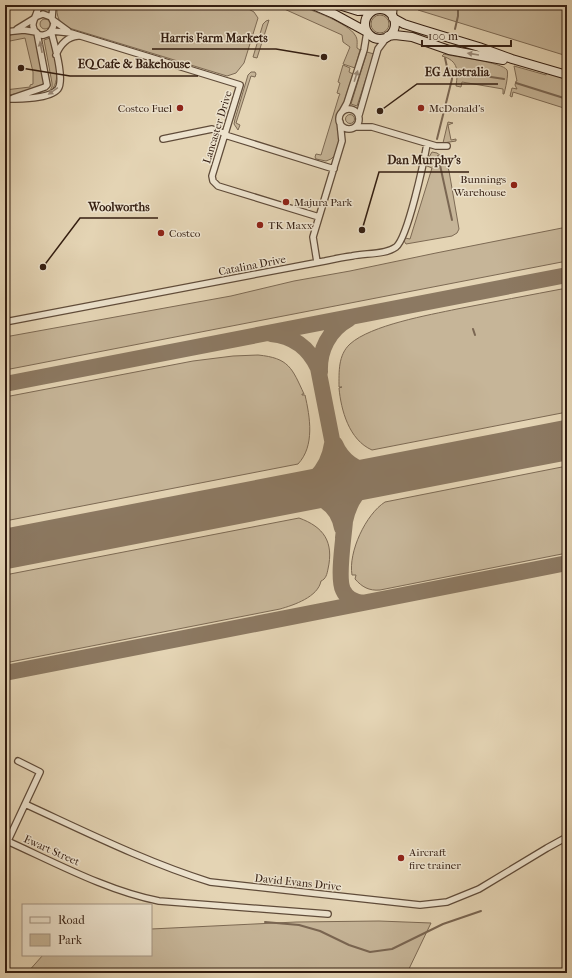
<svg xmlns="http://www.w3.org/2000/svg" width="572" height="978" viewBox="0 0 572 978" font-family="'IM FELL French Canon',serif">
  <rect width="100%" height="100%" fill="#e4d4b4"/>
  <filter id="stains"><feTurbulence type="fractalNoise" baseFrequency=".005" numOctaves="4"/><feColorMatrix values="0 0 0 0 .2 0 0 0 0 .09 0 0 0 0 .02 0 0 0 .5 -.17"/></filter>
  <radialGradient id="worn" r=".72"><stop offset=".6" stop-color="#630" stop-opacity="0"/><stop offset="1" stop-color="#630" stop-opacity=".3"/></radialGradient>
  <path fill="#c6b598" stroke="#7d6a54" d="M57 5H241L254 12 258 18 244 63 236 73 227 76 69 28C59 24 56 16 57 5Z
    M280 5C286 5 292 4 298 6 311 9 349 24 355 35 358 39 357 43 357 48L360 50 355 68 343 64 350 47 343 42 342 35 282 8 283 6Z
    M417 5H567V56L418 10Z
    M371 24a9 9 0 1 1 18 0a9 9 0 1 1-18 0Z
    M40 24a5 5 0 1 1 10 0a5 5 0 1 1-10 0Z
    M269 20 257 58 253 57 263 24 266 21Z
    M24 32 33 34 36 39 44 82 42 86 19 93 5 96V90L30 87V85L33 84V72L25 38 5 42V36Z
    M50 38C53 54 63 78 51 91L50 90 52 87V83L44 40Z
    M367 52 374 54 357 106 351 104Z
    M444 54C455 57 502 62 507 70 509 74 505 90 504 94H503V89L462 82 461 87 456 86C458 71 459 61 442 56Z
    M343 65 350 68 349 72 353 74 343 105 336 117 337 124 341 135 335 155 331 159 326 161 316 159 315 157 316 154 321 155 339 96 340 94 337 93 340 83 338 82Z
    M514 66 546 75 547 72 567 78V109L513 92 512 97 510 96 512 88 517 89 515 85 516 81H517Z
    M251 72H255L256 74 255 77 251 76 236 123 240 125 238 130 234 124 235 119 248 75Z
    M345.5 119a4.5 4.5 0 1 1 9 0a4.5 4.5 0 1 1-9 0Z
    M448 122 453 123 448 125 451 140 456 139V141L443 143Z
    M432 152 437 153 445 159 449 171 459 229 457 233 452 236 406 244 404 241 405 238 410 239 432 168 427 166 429 157Z
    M567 227V261L5 370V337L231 296 294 281 350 271 436 253Z
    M567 288V412L372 450C349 440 341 410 339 388L342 387H339C339 372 338 355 350 344 371 325 429 315 457 309 493 302 530 295 567 288Z
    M258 355C289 358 292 368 304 394H302V395H305C310 417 315 446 298 464L5 521V397L193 361 233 356Z
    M567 466V553L380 590C369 591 362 587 355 579L356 575H352C348 552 366 514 385 502Z
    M299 518C324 527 334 542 328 569 327 574 326 579 321 581 318 597 294 605 280 609L5 663V575Z
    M379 921 431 923 407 973H27L43 955H151V929L296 922Z"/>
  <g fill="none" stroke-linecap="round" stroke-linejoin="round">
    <path stroke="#7a6652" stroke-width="2" d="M455 29 458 16V5
      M452 71 504 79
      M516 83 567 99
      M437 139 452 79V71L447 67 445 58
      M438 156 452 220
      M473 329 475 335
      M265 922 299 925 320 931 349 945 370 952 392 949 443 924 481 911"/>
    <path stroke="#8c7962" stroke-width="16" d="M271 334C293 336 309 348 318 368L343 496 345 521 343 538
      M320 372C319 350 329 330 349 319
      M5 384 567 275
      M335 444C353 486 402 472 436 466
      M293 493C316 494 337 501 342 528
      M281 495C308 490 328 472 332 444
      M363 603C354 602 347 599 343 590 337 578 344 536 345 521 352 489 370 478 400 473
      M5 673 567 563"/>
    <path stroke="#8c7962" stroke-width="40" d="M5 549 567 440"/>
    <defs>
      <path id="street" d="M376 9 380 5
        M35 17 43 14 51 17 54 23C53 37 35 40 33 26 32 22 38 12 39 5
        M393 17 394 5
        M52 18 53 5
        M53 20 68 31
        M17 29 35 18
        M52 31 71 33 240 85 212 176 213 181 218 186 319 217
        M5 32 24 30 36 32
        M56 55C60 45 67 37 78 36
        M13 98 45 87 47 85 37 33
        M7 99C20 99 50 99 58 89 65 79 54 43 51 31
        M339 119a10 10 0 1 1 20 0a10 10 0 1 1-20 0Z
        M342 112 347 103 364 50 367 32
        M359 115 378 49 387 37
        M355 127H372L436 146H447
        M225 135 334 169
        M163 139 212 129 226 134
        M317 262 313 237 342 141 340 122
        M5 322C112 301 219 282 325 261 334 259 343 257 352 256 365 253 385 255 396 247 408 237 424 161 427 144
        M25 804C86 832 146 862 210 882L420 905 447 902 479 889 547 848 567 837
        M5 840C54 862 107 891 159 901L328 914
        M5 847 40 772 18 761"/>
      <path id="secondary" d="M313 5 334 14 367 32
        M339 5 358 11 373 10
        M365 24a15 15 0 1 1 30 0a15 15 0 1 1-30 0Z
        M393 18 404 24 423 30 479 47 512 59 567 75
        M388 36 395 35 412 37 449 50 503 60"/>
    </defs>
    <use href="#street" stroke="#604c3a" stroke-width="8"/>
    <use href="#secondary" stroke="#341e11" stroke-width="10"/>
    <use href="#street" stroke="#ede3ce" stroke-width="5.5"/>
    <use href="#secondary" stroke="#ede3ce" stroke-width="8"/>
  </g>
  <defs><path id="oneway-solid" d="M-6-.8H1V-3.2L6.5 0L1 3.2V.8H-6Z"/></defs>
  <g fill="#9a8a79">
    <use href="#oneway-solid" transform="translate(41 47) rotate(-101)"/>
    <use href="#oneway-solid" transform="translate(473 54) rotate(-171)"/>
    <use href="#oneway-solid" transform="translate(356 76) rotate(-72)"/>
    <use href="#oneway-solid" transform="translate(53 91) rotate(145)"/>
  </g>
  <g fill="#8f2418" stroke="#ede3ce" stroke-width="1.5">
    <circle cx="180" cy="108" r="4"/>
    <circle cx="421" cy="108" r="4"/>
    <circle cx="514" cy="185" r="4"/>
    <circle cx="286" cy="202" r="4"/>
    <circle cx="260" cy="225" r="4"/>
    <circle cx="161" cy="233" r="4"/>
    <circle cx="401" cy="858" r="4"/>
  </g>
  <g text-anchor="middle" stroke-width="3" stroke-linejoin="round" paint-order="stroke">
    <g font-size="11" fill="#341e11" stroke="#ede3ce" text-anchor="start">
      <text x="172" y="112" text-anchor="end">Costco Fuel</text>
      <text x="429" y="112">McDonald's</text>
      <text x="506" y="183" text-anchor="end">Bunnings<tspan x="506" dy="13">Warehouse</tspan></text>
      <text x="294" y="206">Majura Park</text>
      <text x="268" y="229">TK Maxx</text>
      <text x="169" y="237">Costco</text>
      <text x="409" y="856">Aircraft<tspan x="409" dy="13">fire trainer</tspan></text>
    </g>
    <g font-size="11" fill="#341e11" stroke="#ede3ce">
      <text transform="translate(217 127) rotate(-73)" y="4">Lancaster Drive</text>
      <text transform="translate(252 265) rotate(-11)" y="4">Catalina Drive</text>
      <text transform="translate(52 850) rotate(24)" y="4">Ewart Street</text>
      <text transform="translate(298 882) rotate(6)" y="4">David Evans Drive</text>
    </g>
  </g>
  <path fill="none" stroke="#341e11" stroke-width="1.5" d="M324 57L276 49H152M21 68L70 76H198M380 111L417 84H498M362 230L379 172H469M43 267L80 218H158"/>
  <g fill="#341e11" stroke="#ede3ce" stroke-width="1.5">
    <circle cx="324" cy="57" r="4"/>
    <circle cx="21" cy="68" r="4"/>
    <circle cx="380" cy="111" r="4"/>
    <circle cx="362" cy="230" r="4"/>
    <circle cx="43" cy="267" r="4"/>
  </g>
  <g font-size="12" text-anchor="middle" font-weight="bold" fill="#341e11" stroke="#ede3ce" stroke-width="3" stroke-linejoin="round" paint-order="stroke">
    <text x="214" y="42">Harris Farm Markets</text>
    <text x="134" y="68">EQ Cafe &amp; Bakehouse</text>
    <text x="457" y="76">EG Australia</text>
    <text x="424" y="164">Dan Murphy's</text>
    <text x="119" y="211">Woolworths</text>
  </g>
  <rect width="572" height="978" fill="none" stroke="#e4d4b4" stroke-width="20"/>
  <rect x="6" y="6" width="560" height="966" fill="none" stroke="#341e11" stroke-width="2"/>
  <rect x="10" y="10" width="552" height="958" fill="none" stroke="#341e11"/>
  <rect x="22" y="904" width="130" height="52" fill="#ede3ce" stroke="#a39482"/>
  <rect x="30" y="917" width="20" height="6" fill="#ede3ce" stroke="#a39482"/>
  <text x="58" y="924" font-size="12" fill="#341e11">Road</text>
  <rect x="30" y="934" width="20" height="12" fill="#c6b598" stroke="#a39482"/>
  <text x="58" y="944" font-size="12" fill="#341e11">Park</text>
  <path d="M422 40v6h89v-6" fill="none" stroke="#341e11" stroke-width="2"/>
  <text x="428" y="40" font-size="12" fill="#341e11" stroke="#ede3ce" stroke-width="3" paint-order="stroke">100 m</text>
  <rect width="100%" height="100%" filter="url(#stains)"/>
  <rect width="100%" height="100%" fill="url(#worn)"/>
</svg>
